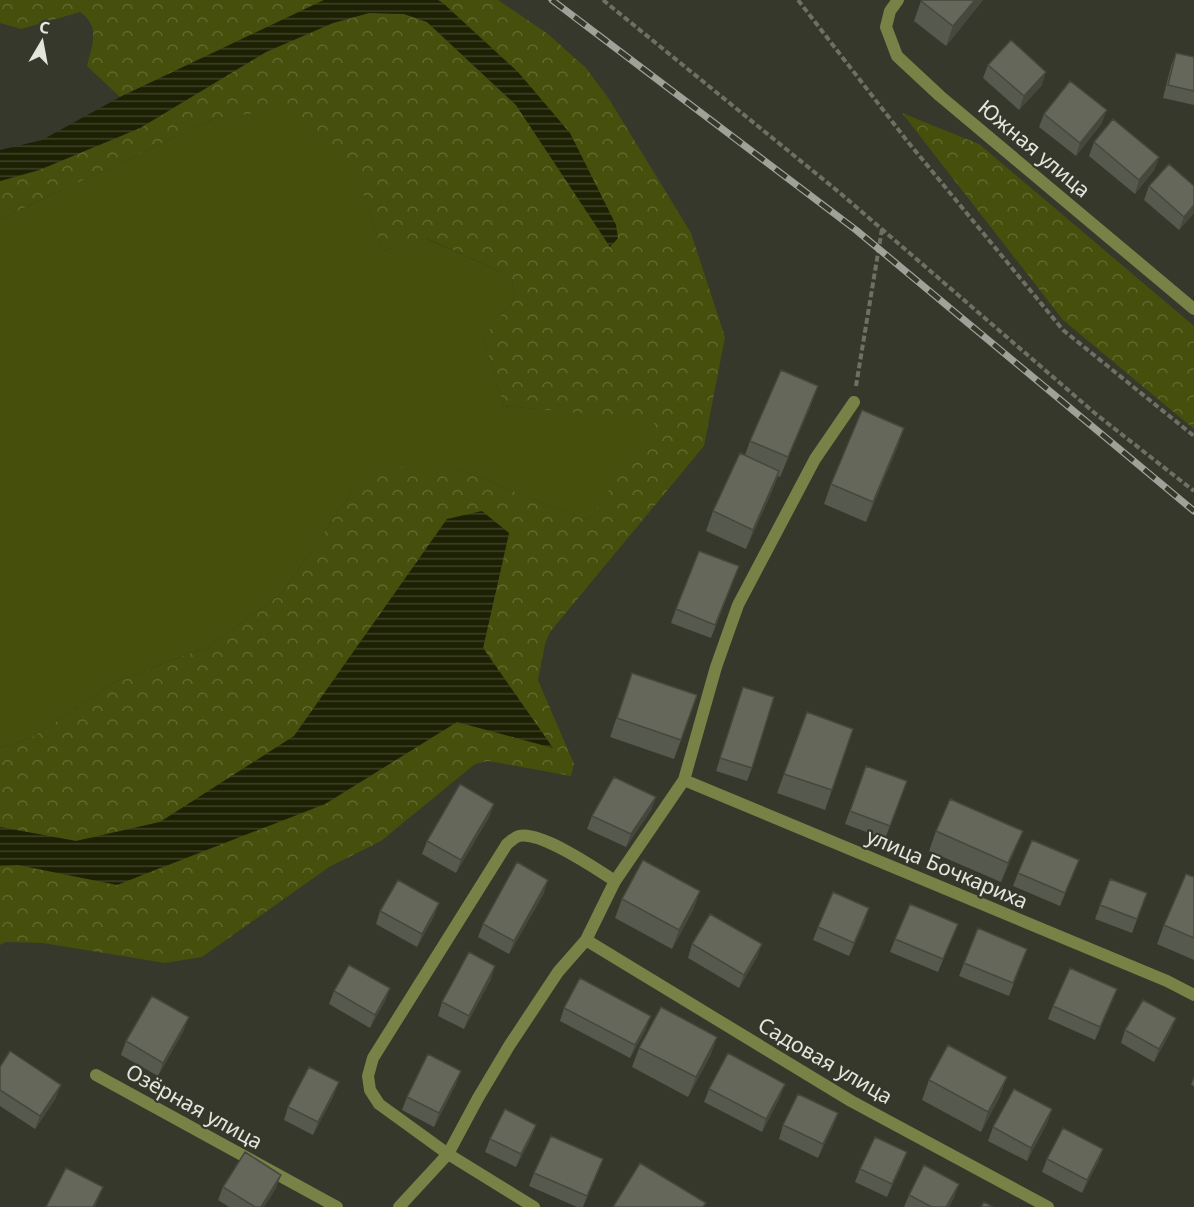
<svg xmlns="http://www.w3.org/2000/svg" width="1194" height="1207" viewBox="0 0 1194 1207" font-family="'Noto Sans',sans-serif">
  <defs>
    <pattern id="forest-crowns" width="20" height="18" patternUnits="userSpaceOnUse" patternTransform="scale(1.5)"><rect width="20" height="18" fill="#464f0b"/><path d="M2 6a3 3 0 1 1 6 0M12 15a3 3 0 1 1 6 0" fill="none" stroke="#61682e"/></pattern>
    <pattern id="water-rules" width="6" height="5" patternUnits="userSpaceOnUse" patternTransform="scale(1.5)"><rect width="6" height="5" fill="#1d2103"/><path d="M0 2.5h6" fill="none" stroke="#3e4127"/></pattern>
  </defs>
  <rect width="100%" height="100%" fill="#35382b"/>
  <path fill="#464f0b" d="M288 108 352 161 383 251 425 238 512 277 514 300 483 337 504 406 657 419 588 521 458 469 352 492 281 594 210 646 115 682 31 738 0 748V219L216 118Z"/>
  <path fill="url(#forest-crowns)" d="M0 0H324L120 97 87 66C92 44 101 27 80 12L21 29 0 23Z
    M438 0H498L548 34 586 68 609 99 691 233 725 337 704 446 550 632 545 644 538 680 574 764 571 776 488 761 475 764 381 841 329 867 202 957 165 963 43 943 6 942 0 945V866L18 865 325 804 457 722 552 747 483 648 509 533 447 519 294 736 160 822 76 841 0 827V748L31 738 115 682 210 646 281 594 352 492 396 467 458 469 588 521 656 420 504 406 483 337 514 300 512 277 426 238 383 251 352 162 288 109 216 118 0 219V181L39 170 140 128 266 52 333 23 369 13 404 14 427 22 516 105 610 246 618 238 444 4Z
    M902 113 979 144 1194 326V429L1063 320Z"/>
  <path fill="url(#water-rules)" d="M324 0H438L444 4 518 72 570 133 616 225 618 238 610 247 516 105 427 22 404 14 369 13 333 23 266 52 140 128 39 170 0 181V150L42 140 120 97Z
    M482 511 509 533 483 648 553 748 457 722 325 804 117 885 18 865 0 866V827L76 841 160 822 294 736 447 519Z"/>
  <g fill="none" stroke-linecap="round" stroke-linejoin="round">
    <path stroke="#6e7065" stroke-width="4" stroke-dasharray="6 3" stroke-linecap="butt" d="M603 0 840 193 1097 415 1194 491
      M798 0 908 142 1063 330 1194 436
      M856 386 882 229"/>
    <path stroke="#788246" stroke-width="12" d="M448 1154 379 1104 370 1090 368 1076 373 1058 507 844C511 841 515 837 519 836 541 831 595 868 615 881"/>
    <path stroke="#788246" stroke-width="12" d="M898 0 890 11 886 27 897 56 940 96 1194 309
      M684 780 1167 981 1194 995
      M586 940 851 1101 1048 1207
      M96 1075 337 1207
      M448 1154 534 1207
      M399 1207 448 1154 478 1098 509 1046 558 972 586 940 615 881 684 780 716 667 738 605 815 459 854 402"/>
    <defs>
      <path id="rail" d="M552 0 856 230 1194 511"/>
    </defs>
    <use href="#rail" stroke="#9fa298" stroke-width="7"/>
    <use href="#rail" stroke="#35382b" stroke-width="4.5" stroke-dasharray="14" stroke-linecap="butt"/>
  </g>
  <path fill="#56594d" d="M983 0 946 46 914 21 921 1Z
    M1176 53 1194 57V105L1163 98 1171 66Z
    M988 65 1042 85 1019 110 983 78Z
    M1044 114 1102 123 1076 156 1039 127Z
    M1094 142 1159 157 1154 170 1135 194 1089 156Z
    M1149 186 1194 213 1179 230 1144 200Z
    M811 405 780 477 778 476 772 491 746 549 706 531 713 511 745 455 750 441Z
    M904 428 897 448 866 522 824 504 831 484Z
    M734 579 711 638 671 623 676 609Z
    M632 673 681 740 674 759 610 737Z
    M743 687 752 768 747 781 716 771Z
    M807 712 853 729 825 810 777 793Z
    M866 766 907 781 885 839 845 824Z
    M656 797 651 810 626 847 587 829 592 816Z
    M494 804 489 817 456 873 422 854 427 841Z
    M936 831 1015 850 1001 882 929 851Z
    M1018 873H1074L1060 906 1013 886Z
    M1194 877V960L1157 944 1164 925Z
    M1110 879 1147 893 1132 933 1095 919Z
    M700 891 693 910 672 949 615 918 622 899Z
    M544 893 509 954 478 937 483 924Z
    M439 903 434 916 417 947 376 924 380 911Z
    M865 921 849 956 813 940 818 927Z
    M958 924 938 972 890 952 895 939Z
    M692 944 757 957 739 988 688 958Z
    M1027 949 1009 996 959 976 964 963Z
    M491 979 464 1029 438 1016 442 1002Z
    M390 988 385 1001 370 1028 329 1004 334 991Z
    M1117 989 1112 1002 1095 1040 1048 1019 1053 1006Z
    M564 1008 646 1029 630 1058 560 1021Z
    M184 1030 158 1076 121 1055 126 1041Z
    M1125 1030 1171 1031 1154 1062 1121 1043Z
    M717 1037 710 1056 688 1097 632 1067 639 1048Z
    M0 1067 56 1098 35 1129 0 1106Z
    M1194 1077V1086L1191 1085Z
    M929 1080 1000 1096 981 1132 922 1100Z
    M456 1084 434 1127 402 1110 407 1097Z
    M785 1084 780 1097 762 1132 704 1102 709 1089Z
    M334 1095 313 1135 284 1120 288 1107Z
    M1052 1109 1047 1123 1027 1161 988 1141 993 1127Z
    M838 1113 833 1126 818 1158 779 1139 783 1125Z
    M536 1125 531 1138 516 1167 485 1152 490 1139Z
    M1103 1149 1098 1162 1082 1193 1042 1172 1047 1159Z
    M603 1159 583 1207H577L529 1186 534 1173Z
    M902 1165 887 1197 855 1182 860 1169Z
    M959 1184 954 1197 949 1207H904L909 1195Z
    M223 1187 276 1188 264 1207H229L218 1200Z"/>
  <path fill="#46483e" d="M975 0H983L946 46 953 26Z
    M1046 72 1042 85 1019 110 1024 96Z
    M1107 110 1102 123 1076 156 1080 143Z
    M1159 157 1154 170 1135 194 1139 180Z
    M1194 205V213L1179 230 1184 217Z
    M818 386 811 405 780 477 788 457Z
    M904 428 897 448 866 522 873 502Z
    M779 471 772 491 746 549 753 530Z
    M656 797 651 810 626 847 631 834Z
    M494 804 489 817 456 873 461 860Z
    M1023 831 1015 850 1001 882 1008 863Z
    M1079 860 1074 873 1060 906 1065 893Z
    M548 880 544 893 509 954 514 941Z
    M700 891 693 910 672 949 679 930Z
    M439 903 434 916 417 947 422 934Z
    M869 908 865 921 849 956 854 943Z
    M762 944 757 957 739 988 744 975Z
    M495 966 491 979 464 1029 469 1016Z
    M390 988 385 1001 370 1028 375 1015Z
    M1117 989 1112 1002 1095 1040 1100 1027Z
    M651 1016 646 1029 630 1058 635 1045Z
    M189 1017 184 1030 158 1076 163 1063Z
    M1176 1018 1171 1031 1154 1062 1159 1049Z
    M717 1037 710 1056 688 1097 696 1077Z
    M461 1071 456 1084 434 1127 439 1113Z
    M1007 1077 1000 1096 981 1132 988 1112Z
    M339 1082 334 1095 313 1135 318 1122Z
    M785 1084 780 1097 762 1132 766 1119Z
    M61 1085 56 1098 35 1129 40 1116Z
    M1052 1109 1047 1123 1027 1161 1031 1148Z
    M838 1113 833 1126 818 1158 823 1144Z
    M536 1125 531 1138 516 1167 521 1154Z
    M1103 1149 1098 1162 1082 1193 1087 1180Z
    M907 1152 902 1165 887 1197 892 1184Z
    M603 1159 598 1173 583 1207 587 1196Z
    M281 1175 276 1188 264 1207H261Z
    M959 1184 954 1197 949 1207H946Z
    M103 1187 95 1207H93Z"/>
  <path fill="#646759" stroke="#46483e" stroke-width="1.5" d="M922 0H975L953 26 921 1Z
    M1011 40 1046 72 1024 96 988 65Z
    M1176 53 1194 57V91L1168 85Z
    M1070 81 1107 110 1080 143 1044 114Z
    M1113 119 1159 157 1139 180 1094 142Z
    M1169 164 1194 186V205L1184 217 1149 186Z
    M781 370 818 386 788 457 750 441Z
    M862 410 904 428 873 502 831 484Z
    M740 453 779 471 753 530 713 511Z
    M699 551 739 566 715 625 676 609Z
    M632 673 697 695 681 740 617 718Z
    M743 687 774 697 752 768 720 758Z
    M807 712 853 729 832 790 784 774Z
    M866 766 907 781 890 826 850 811Z
    M614 777 656 797 631 834 592 816Z
    M460 784 494 804 461 860 427 841Z
    M950 799 1023 831 1008 863 936 831Z
    M1032 840 1079 860 1065 893 1018 873Z
    M643 860 700 891 679 930 622 899Z
    M517 862 548 880 514 941 483 924Z
    M1186 874 1194 877V938L1164 925Z
    M1110 879 1147 893 1137 919 1100 905Z
    M398 880 439 903 422 934 380 911Z
    M833 892 869 908 854 943 818 927Z
    M910 904 958 924 943 959 895 939Z
    M710 914 762 944 744 975 692 944Z
    M978 928 1027 949 1013 983 964 963Z
    M469 952 495 966 469 1016 442 1002Z
    M349 965 390 988 375 1015 334 991Z
    M1070 968 1117 989 1100 1027 1053 1006Z
    M580 978 651 1016 635 1045 564 1008Z
    M152 996 189 1017 163 1063 126 1041Z
    M1143 1000 1176 1018 1159 1049 1125 1030Z
    M661 1007 717 1037 696 1077 639 1048Z
    M948 1045 1007 1077 988 1112 929 1080Z
    M10 1051 61 1085 40 1116 0 1090V1067Z
    M728 1053 785 1084 766 1119 709 1089Z
    M428 1054 461 1071 439 1113 407 1097Z
    M309 1067 339 1082 318 1122 288 1107Z
    M1014 1089 1052 1109 1031 1148 993 1127Z
    M798 1094 838 1113 823 1144 783 1125Z
    M505 1109 536 1125 521 1154 490 1139Z
    M1063 1128 1103 1149 1087 1180 1047 1159Z
    M551 1136 603 1159 587 1196 534 1173Z
    M875 1137 907 1152 892 1184 860 1169Z
    M245 1152 281 1175 261 1207H255L223 1187Z
    M640 1163 706 1203 703 1207H613Z
    M924 1165 959 1184 946 1207H932L909 1195Z
    M66 1168 103 1187 93 1207H46Z
    M984 1202 993 1207H981Z"/>
  <g text-anchor="middle" stroke-width="4.5" stroke-linejoin="round" paint-order="stroke">
    <g font-size="21" fill="#e4e6de" stroke="#35382b">
      <text transform="translate(1034 149) rotate(40)" y="7">Южная улица</text>
      <text transform="translate(947 869) rotate(23)" y="7">улица Бочкариха</text>
      <text transform="translate(825 1061) rotate(30)" y="7">Садовая улица</text>
      <text transform="translate(194 1107) rotate(29)" y="7">Озёрная улица</text>
    </g>
  </g>
  <g transform="translate(42 42) rotate(10)" stroke="#35382b" stroke-width="4.5" paint-order="stroke">
  <path d="M0-4.5L10 22L0 15L-10 22Z" fill="#e4e6de"/>
  <text y="-9" font-size="16" font-weight="bold" text-anchor="middle" fill="#e4e6de">С</text>
  </g>
</svg>
